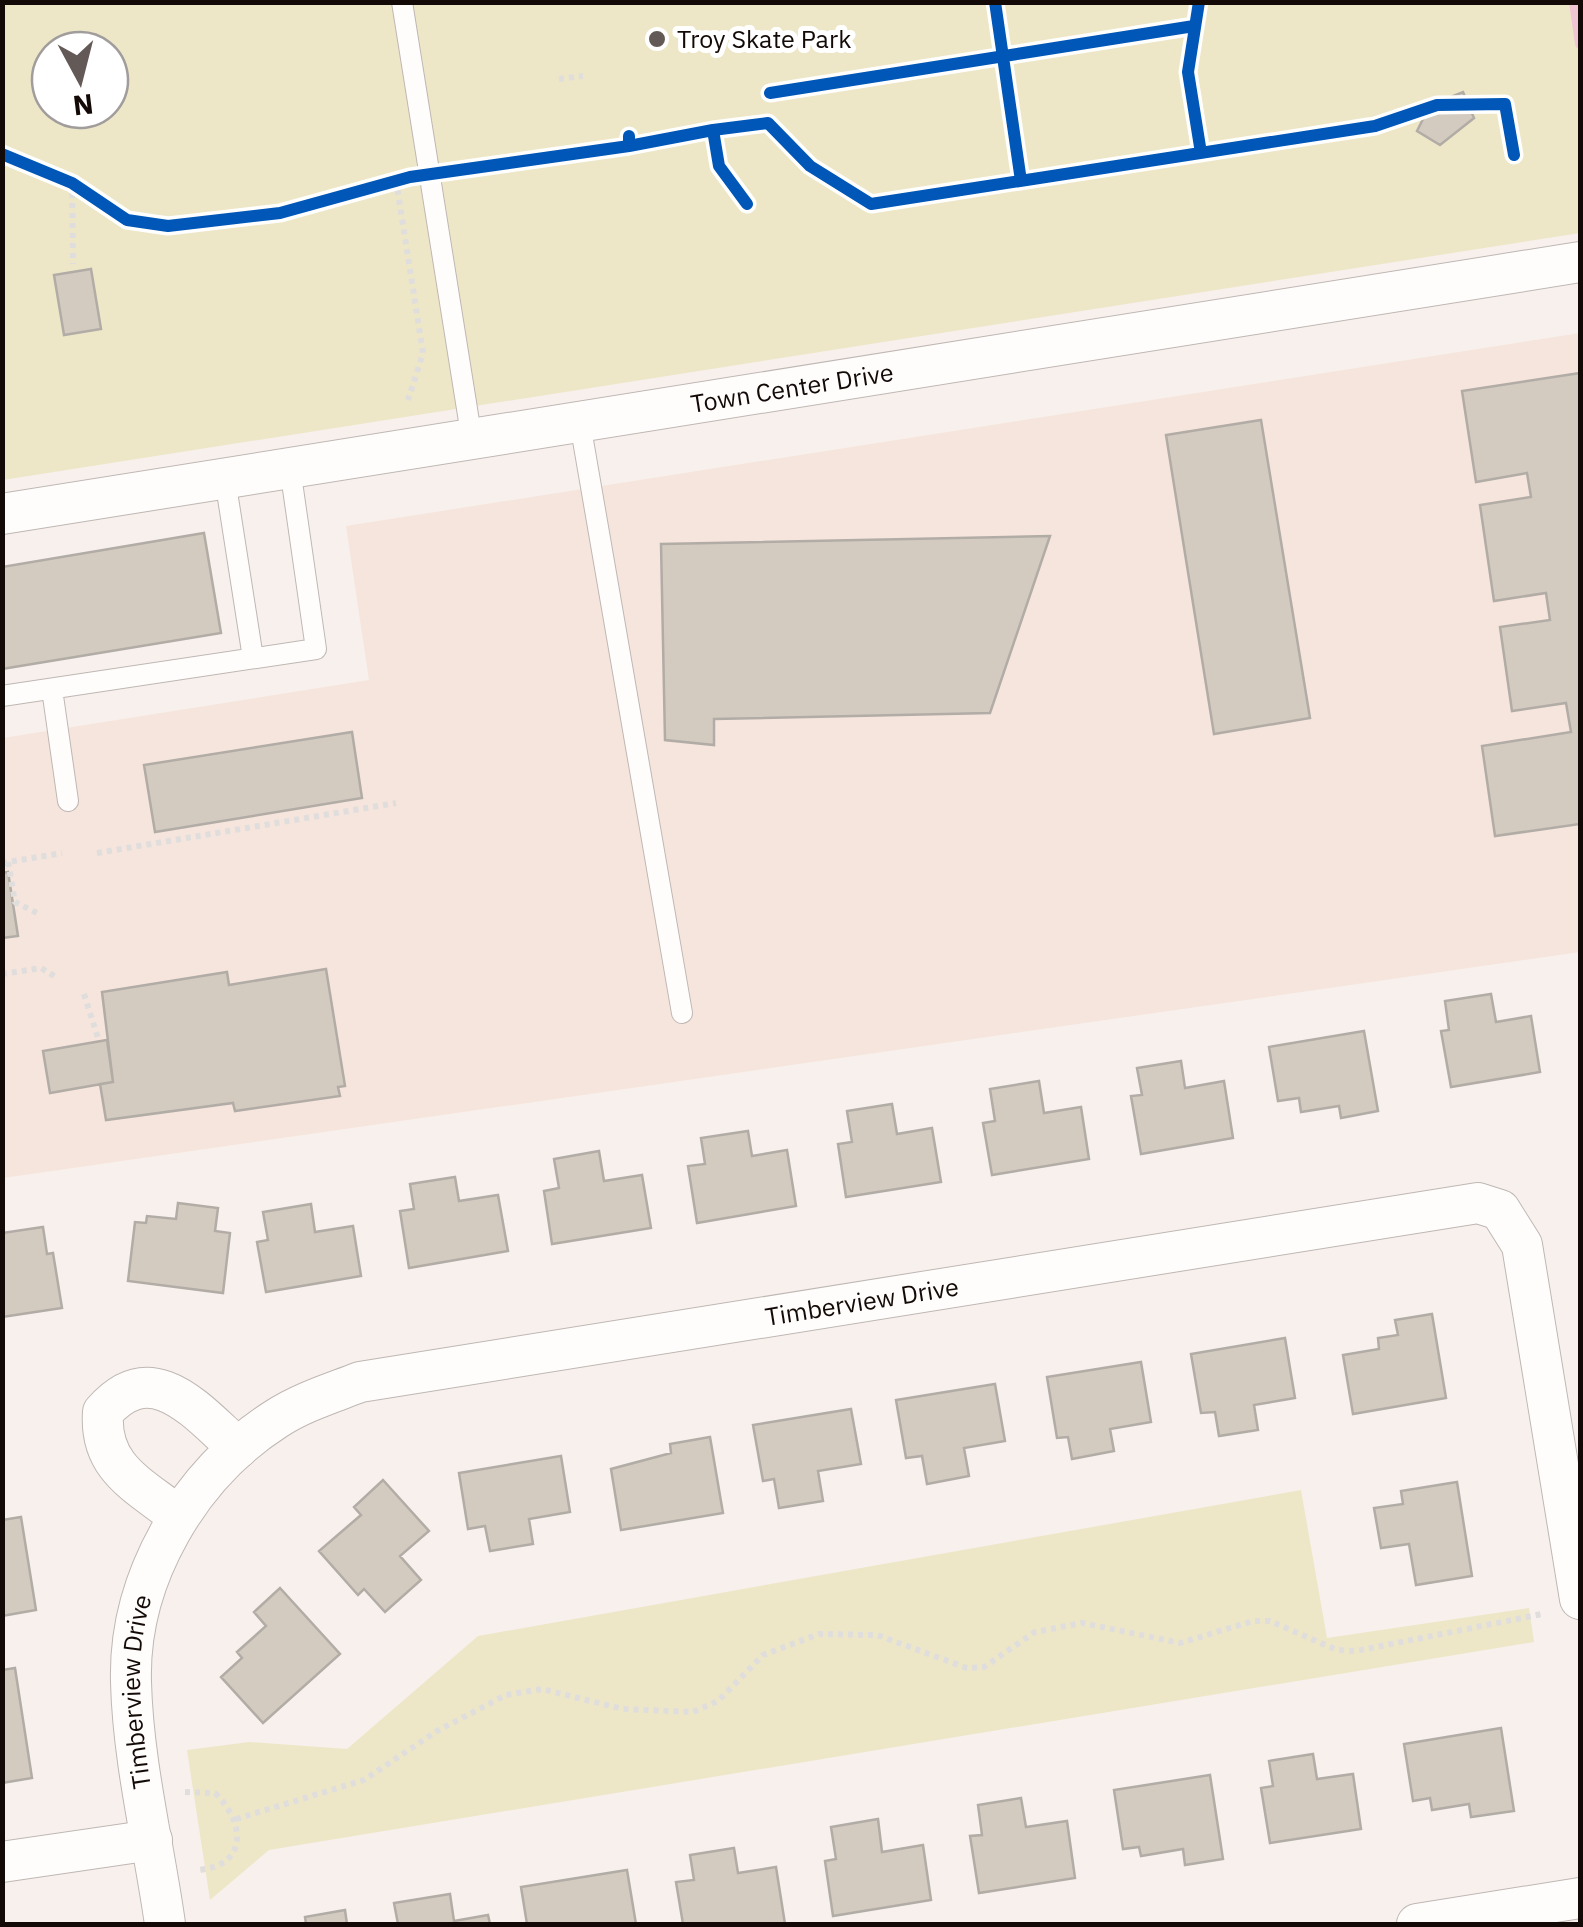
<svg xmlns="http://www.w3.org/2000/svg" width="1583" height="1927" viewBox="0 0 1583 1927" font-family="'IBM Plex Sans',sans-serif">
  <rect width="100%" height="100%" fill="#f8f0ec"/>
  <path fill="#f6e5dc" d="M1580 333V952L3 1178V738L369 680 346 526Z"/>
  <path fill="#ede7c8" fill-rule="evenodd" d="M3 3H1580V233L3 480ZM50 50H110V110H50Z
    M1301 1490 1327 1638 1529 1608 1534 1642 269 1850 210 1900 187 1750 249 1742 347 1749 478 1636Z"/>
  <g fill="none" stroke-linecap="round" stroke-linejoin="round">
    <path stroke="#f0c6d5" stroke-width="10" d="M1574 2 1580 44"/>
  </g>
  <path fill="#d4cbc0" stroke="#b2aca6" stroke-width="2.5" d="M1463 92 1474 118 1440 145 1417 131 1430 105Z
    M91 269 101 329 64 335 54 275Z
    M1580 373V824L1495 836 1482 746 1571 732 1566 703 1512 711 1500 627 1550 620 1546 593 1494 601 1480 505 1531 497 1527 473 1476 482 1462 391Z
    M1261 420 1310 718 1214 734 1166 435Z
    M204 533 221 633 2 669V567Z
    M1050 536 990 713 714 719V745L665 740 661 544Z
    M352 732 362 798 155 832 144 765Z
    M8 872 18 936 2 938V873Z
    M326 969 345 1086 338 1087 340 1096 235 1111 233 1103 106 1120 100 1084 113 1082 102 992 227 972 229 985Z
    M1491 994 1496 1022 1531 1016 1540 1072 1451 1087 1441 1031 1449 1030 1445 1001Z
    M1364 1031 1378 1111 1341 1118 1339 1106 1301 1112 1299 1098 1278 1101 1269 1047Z
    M107 1040 113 1082 50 1093 43 1051Z
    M1181 1061 1185 1088 1224 1081 1233 1138 1141 1154 1131 1096 1142 1095 1137 1068Z
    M1039 1081 1044 1113 1081 1107 1089 1159 992 1175 983 1123 995 1121 990 1089Z
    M892 1104 897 1134 932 1128 941 1182 846 1197 838 1144 852 1142 847 1111Z
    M748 1131 752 1156 787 1150 796 1206 697 1223 688 1166 705 1164 701 1138Z
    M599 1151 604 1181 642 1175 651 1228 552 1244 544 1191 559 1188 554 1159Z
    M455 1177 459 1201 498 1195 508 1251 409 1268 400 1211 414 1209 410 1184Z
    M178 1203 218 1208 215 1231 230 1233 223 1293 128 1281 135 1222 146 1223 147 1216 176 1219Z
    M311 1204 315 1232 353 1226 361 1276 266 1292 257 1242 268 1240 263 1212Z
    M43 1227 47 1254 53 1253 62 1308 2 1317V1233Z
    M1432 1314 1446 1398 1353 1414 1343 1355 1379 1349 1378 1338 1398 1335 1395 1320Z
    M1285 1338 1295 1398 1254 1405 1258 1430 1219 1436 1215 1412 1201 1413 1191 1354Z
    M1141 1362 1151 1422 1110 1429 1114 1451 1072 1459 1068 1437 1057 1438 1047 1377Z
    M995 1384 1005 1441 964 1448 969 1476 927 1484 922 1456 906 1458 896 1400Z
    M851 1409 861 1464 818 1471 823 1501 779 1508 774 1479 763 1481 753 1425Z
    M710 1437 723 1513 621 1530 611 1469 671 1453 670 1444Z
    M561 1456 570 1512 529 1519 533 1544 490 1551 485 1526 468 1529 459 1473Z
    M383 1480 429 1531 400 1556 421 1580 385 1612 364 1589 358 1595 319 1551 361 1515 354 1507Z
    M1457 1482 1472 1576 1416 1585 1409 1544 1381 1548 1374 1508 1403 1504 1401 1491Z
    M21 1517 36 1610 2 1616V1520Z
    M280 1588 340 1654 263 1723 221 1677 242 1658 237 1652 266 1626 254 1612Z
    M15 1668 32 1778 2 1783V1670Z
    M1501 1728 1514 1811 1471 1817 1469 1804 1432 1810 1430 1798 1413 1801 1404 1744Z
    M1313 1754 1317 1779 1353 1774 1361 1829 1270 1843 1261 1788 1273 1786 1269 1761Z
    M1210 1775 1223 1859 1185 1865 1183 1849 1141 1856 1139 1847 1123 1849 1114 1790Z
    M1021 1798 1026 1827 1067 1821 1075 1878 979 1893 970 1836 982 1835 978 1805Z
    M878 1819 882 1852 923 1845 931 1900 833 1916 825 1861 836 1859 831 1827Z
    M734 1848 738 1873 776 1867 785 1924H683L676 1882 694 1880 690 1855Z
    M627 1870 636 1924H527L521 1887Z
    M450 1894 454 1921 488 1915 490 1924H398L394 1903Z
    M345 1910 347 1924H306L305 1917Z"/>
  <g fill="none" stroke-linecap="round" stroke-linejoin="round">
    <defs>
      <path id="lane" d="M402 2 472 440
        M580 423 682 1013
        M225 479 253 658
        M52 689 68 801
        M2 696 316 649 290 468"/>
      <g id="street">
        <path id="s1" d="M2 514 1580 262"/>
        <path d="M178 1516C138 1484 99 1468 103 1412 153 1355 197 1412 238 1448"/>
        <path d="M2 1862 152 1840"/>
        <path id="s2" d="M165 1924C154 1845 133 1763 131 1682 128 1578 190 1474 276 1419 302 1402 332 1393 360 1382L1478 1203 1500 1210 1522 1245 1580 1599"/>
        <path d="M1417 1924 1580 1898"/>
      </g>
    </defs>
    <use href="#lane" stroke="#bfb7b3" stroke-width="22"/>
    <use href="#street" stroke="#bfb7b3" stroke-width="42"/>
    <path stroke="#e0dddd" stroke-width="6" stroke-dasharray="5 5" stroke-linecap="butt" d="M559 79 583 76
      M396 180 423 353 408 400
      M72 183 73 264
      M97 853 396 803
      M8 862 15 902 37 913
      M2 863 62 853
      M2 974 41 968 56 977
      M84 994 99 1041
      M185 1792 215 1793C244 1822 250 1864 199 1870
      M236 1819 364 1780 437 1731 506 1695 542 1689 623 1709 693 1712 718 1701 763 1655 819 1634 877 1635 967 1668 984 1667 1035 1632 1082 1623 1180 1643 1253 1621H1270L1337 1650 1356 1651 1542 1614"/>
    <use href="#lane" stroke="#fefdfc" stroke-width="20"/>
    <use href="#street" stroke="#fefdfc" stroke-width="40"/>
    <defs>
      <path id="cycleway" d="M995 2 1021 181
        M1199 2 1188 72 1201 153
        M770 93 1194 26
        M713 130 768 123 810 166 871 204 1375 126 1437 105 1505 104 1514 155
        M629 136V146L713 130 719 166 747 204
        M2 154 72 183 127 220 168 226 280 213 410 177 629 146"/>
    </defs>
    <use href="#cycleway" stroke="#fff" stroke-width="19"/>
    <use href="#cycleway" stroke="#0057b8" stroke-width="12"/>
  </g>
  <circle fill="#635a57" stroke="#fff" stroke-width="4" cx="657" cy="39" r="10"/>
  <g text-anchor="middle" stroke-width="10" stroke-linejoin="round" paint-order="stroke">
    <g font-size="25" fill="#130a07" stroke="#fff" text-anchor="start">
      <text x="677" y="48">Troy Skate Park</text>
    </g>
    <g font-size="25" fill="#130a07" stroke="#fff">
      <text dy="9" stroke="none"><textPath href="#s1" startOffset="800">Town Center Drive</textPath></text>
      <text dy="9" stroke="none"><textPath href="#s2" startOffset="1158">Timberview Drive</textPath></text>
      <text dy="9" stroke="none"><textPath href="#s2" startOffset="235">Timberview Drive</textPath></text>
    </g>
  </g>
  <rect width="1583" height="1927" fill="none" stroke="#130a07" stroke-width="10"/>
  <g transform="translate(80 80) rotate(173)"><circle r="48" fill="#ffffff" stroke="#a19d9c" stroke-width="2.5"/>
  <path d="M0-8L18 38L0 25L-18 38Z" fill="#635a57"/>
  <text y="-15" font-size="28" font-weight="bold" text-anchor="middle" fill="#130a07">N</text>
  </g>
</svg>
